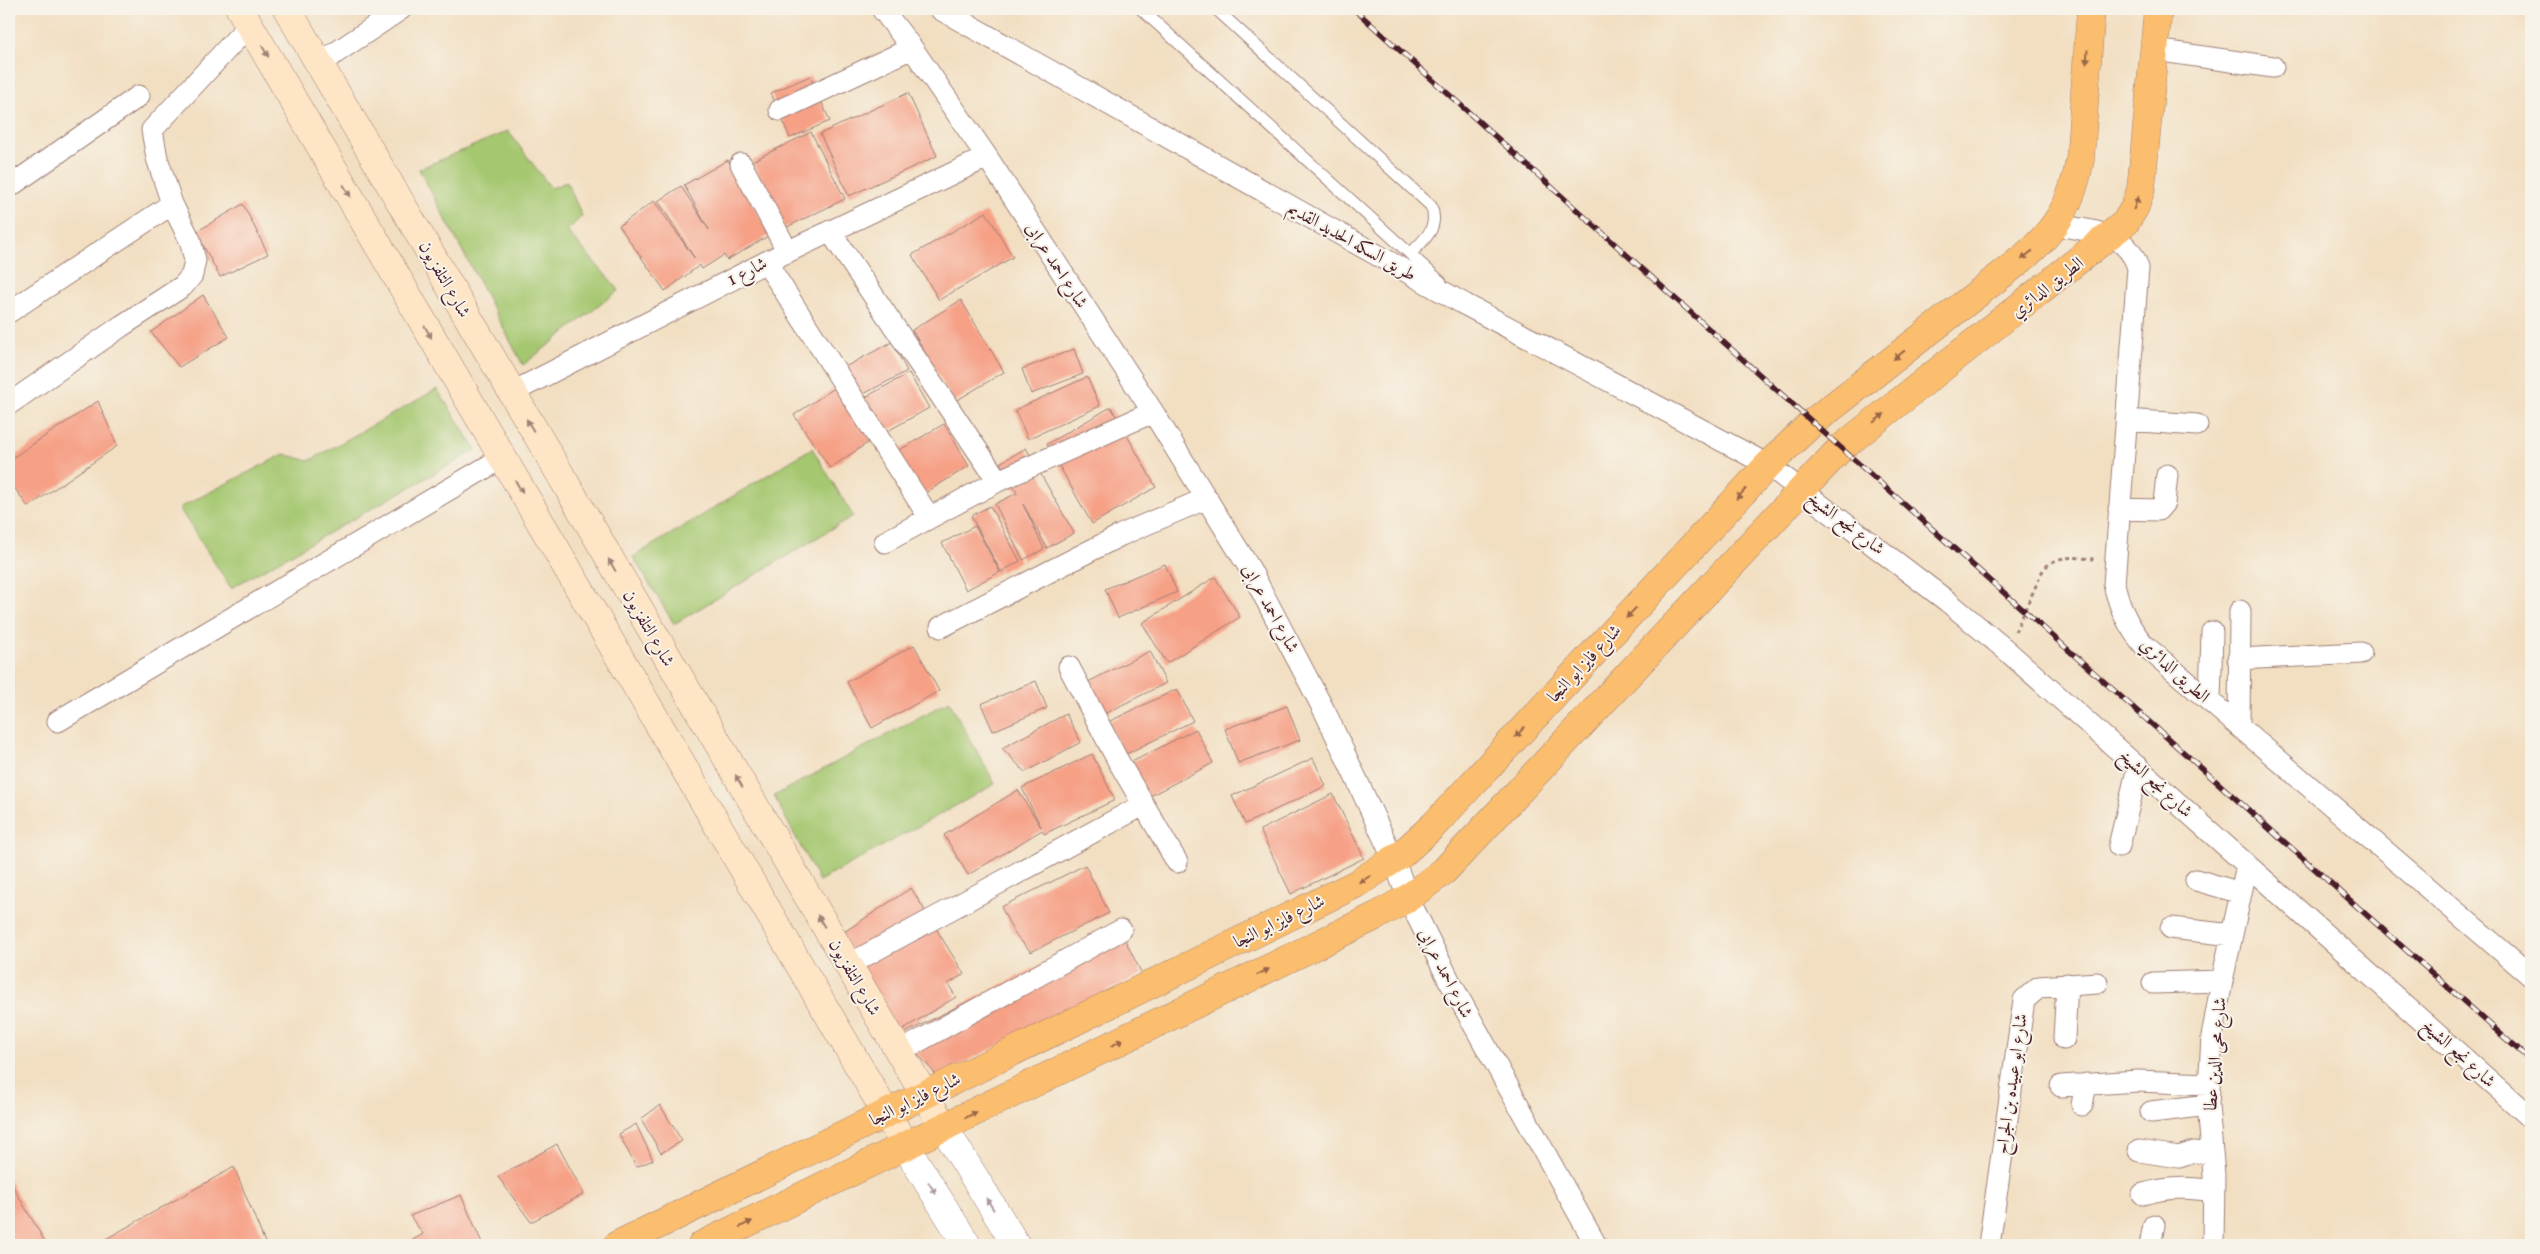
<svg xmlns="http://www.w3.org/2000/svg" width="2540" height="1254" viewBox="0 0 2540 1254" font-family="Vollkorn,Amiri,serif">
  <rect width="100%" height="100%" fill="#f7f3e8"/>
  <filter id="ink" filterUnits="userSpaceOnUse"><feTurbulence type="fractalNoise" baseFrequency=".02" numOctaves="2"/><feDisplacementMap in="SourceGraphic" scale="10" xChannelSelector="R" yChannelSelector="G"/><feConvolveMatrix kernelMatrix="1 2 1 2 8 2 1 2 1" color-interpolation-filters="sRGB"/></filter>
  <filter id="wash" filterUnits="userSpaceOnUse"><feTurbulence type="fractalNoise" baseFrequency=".0096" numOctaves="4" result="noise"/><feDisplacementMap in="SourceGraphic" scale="20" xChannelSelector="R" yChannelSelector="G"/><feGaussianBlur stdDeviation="1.12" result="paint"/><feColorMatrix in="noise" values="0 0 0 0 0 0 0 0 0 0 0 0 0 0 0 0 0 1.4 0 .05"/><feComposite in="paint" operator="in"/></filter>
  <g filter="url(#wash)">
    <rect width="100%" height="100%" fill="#f2dfc2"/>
    <path fill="#a5c770" stroke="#78734e" d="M508 131 551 188 567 182 582 216 567 231 619 290 523 365 419 169Z
      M437 389 476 450 231 588 179 508 284 454 309 461Z
      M812 448 853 516 674 624 633 557Z
      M949 701 995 784 819 881 774 796Z"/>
    <g id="blocks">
      <path fill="#f6a086" d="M810 76 830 121 790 138 771 93Z
        M908 93 937 156 849 196 820 134Z
        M811 132 845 199 785 228 752 161Z
        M728 160 770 235 727 260 724 255 702 269 700 265 665 291 619 226 654 201 695 259 658 201 681 186 709 230 684 185Z
        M243 204 268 254 220 277 196 232Z
        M986 212 1013 257 939 300 912 255Z
        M203 295 229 337 179 367 151 332Z
        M961 300 1004 372 954 402 912 330Z
        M892 342 907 371 858 397 843 368Z
        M1074 349 1083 374 1031 394 1022 369Z
        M909 373 929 408 884 433 864 398Z
        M1087 377 1100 406 1028 439 1015 410Z
        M836 387 872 440 830 468 794 415Z
        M98 401 117 446 28 507 9 480V460Z
        M1111 407 1156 487 1092 524 1047 444Z
        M944 424 969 466 922 495 896 452Z
        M1026 448 1074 533 1047 548 1023 504 1044 549 1023 560 995 504 1017 493 1000 463Z
        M990 506 1020 561 1001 572 971 516Z
        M975 526 1000 572 966 590 942 543Z
        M1165 564 1177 592 1118 618 1105 589Z
        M1215 577 1240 617 1167 663 1142 623Z
        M914 645 939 691 872 728 847 682Z
        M1150 651 1166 683 1100 716 1084 684Z
        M1036 681 1047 708 993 731 981 704Z
        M1177 689 1193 721 1124 755 1108 722Z
        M1287 706 1300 740 1238 763 1225 729Z
        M1066 714 1081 742 1025 772 1002 748Z
        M1196 729 1213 763 1148 797 1130 763Z
        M1092 754 1115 800 1044 834 1042 830 968 875 944 835 1018 790 1041 827 1022 788Z
        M1313 758 1326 786 1245 824 1232 796Z
        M1333 794 1364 858 1291 894 1260 830Z
        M1085 865 1109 913 1031 952 1014 933 1001 907Z
        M911 888 964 974 948 984 956 997 895 1034 841 934Z
        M1118 926 1142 974 937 1076 901 1035Z
        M660 1105 682 1141 661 1153 641 1119Z
        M636 1124 653 1160 636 1167 619 1134Z
        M557 1144 584 1194 531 1222 498 1177Z
        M234 1167 266 1245H95Z
        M9 1180 47 1245H9Z
        M461 1195 483 1245H404L423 1234 410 1216Z"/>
    </g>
  </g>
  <g filter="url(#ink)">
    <use href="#blocks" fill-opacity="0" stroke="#9e7f76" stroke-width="1"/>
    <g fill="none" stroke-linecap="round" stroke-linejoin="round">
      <defs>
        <path id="service" d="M1141 9 1441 282
          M1216 9 1431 206C1440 228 1424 240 1410 254"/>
        <path id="minor" d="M882 9 912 48 987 157 1153 412 1250 569 1327 716 1394 860 1408 898 1449 980 1596 1245
          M940 9 1466 305 1768 465 1947 601 2006 650 2531 1118
          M2155 50 2273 67
          M319 64 401 9
          M780 110 912 48
          M741 164 788 252
          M9 187 139 96
          M2057 225C2091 232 2127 230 2138 268L2114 584C2120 609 2128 626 2144 645L2531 976
          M830 231 998 481
          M766 262 929 517
          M9 312 172 204
          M511 393 766 262 987 157
          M9 404 120 327 183 286 192 275 195 260 190 240 172 204 157 158 152 130 250 24
          M2126 420 2197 425
          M2119 509 2158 510 2164 503 2167 475
          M885 542 998 481 1153 412
          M941 627 1121 535 1207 498
          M2238 659 2361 653
          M1069 667 1117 759 1177 862
          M2210 701 2212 632
          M58 721 502 458
          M2239 726 2240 611
          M2119 846 2138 767
          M2196 880 2241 893
          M2171 928 2232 935
          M848 965 1143 805
          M2153 983 2222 981
          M2064 1039 2067 984
          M899 1052 1121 930
          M2061 1086 2138 1081 2208 1084
          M2082 1105 2086 1084
          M2151 1112 2208 1105
          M2139 1151 2179 1157 2194 1152 2212 1154
          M2143 1194C2168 1187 2188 1187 2213 1191
          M1989 1245 2024 1000 2039 987 2097 983
          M2150 1245 2154 1225
          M2213 1245 2214 1175 2208 1105 2212 1037 2222 981 2247 865"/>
        <path id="tertiary" d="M944 1128 1016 1245
          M906 1147 967 1245"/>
        <path id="secondary" d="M240 9 906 1147
          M287 9 944 1128"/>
        <path id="primary" d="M617 1245 1358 883 1402 854 1434 825 1768 465 1813 422 2023 258C2057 229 2072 204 2080 160L2091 9
          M702 1245 1378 915 1408 898 1444 871 1841 448 2125 223 2135 207 2141 189 2158 9"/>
      </defs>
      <use href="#service" stroke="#9e7f76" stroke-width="13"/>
      <use href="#minor" stroke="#9e7f76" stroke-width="23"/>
      <use href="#tertiary" stroke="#9e7f76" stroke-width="29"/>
      <use href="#secondary" stroke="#9e7f76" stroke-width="29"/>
      <use href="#primary" stroke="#9e7f76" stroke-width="29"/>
      <path stroke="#9e7f76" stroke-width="3" stroke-dasharray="4 4" stroke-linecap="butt" d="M2015 632 2043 570C2057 553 2075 558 2094 559"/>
      <use href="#service" stroke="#fff" stroke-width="11"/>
      <use href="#minor" stroke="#fff" stroke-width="21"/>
      <use href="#tertiary" stroke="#fff" stroke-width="28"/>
      <use href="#secondary" stroke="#fde5c5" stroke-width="28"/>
      <use href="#primary" stroke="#fbbd6e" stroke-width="28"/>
      <defs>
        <path id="rail" d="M1354 9 1841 448 2531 1061"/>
      </defs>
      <use href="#rail" stroke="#4a1f2b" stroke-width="5.5"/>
      <use href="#rail" stroke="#f7f3e8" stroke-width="4" stroke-dasharray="11" stroke-linecap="butt"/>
    </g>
    <defs><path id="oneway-solid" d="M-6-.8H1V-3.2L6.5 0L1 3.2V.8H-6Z" transform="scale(1.25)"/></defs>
    <g fill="#a48278">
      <use href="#oneway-solid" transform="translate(265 51) rotate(60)"/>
      <use href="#oneway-solid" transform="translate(347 191) rotate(60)"/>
      <use href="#oneway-solid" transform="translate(428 332) rotate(60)"/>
      <use href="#oneway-solid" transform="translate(530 425) rotate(-120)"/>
      <use href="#oneway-solid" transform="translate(519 487) rotate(60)"/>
      <use href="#oneway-solid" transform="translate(612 565) rotate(-120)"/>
      <use href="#oneway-solid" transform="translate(739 781) rotate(-120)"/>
      <use href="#oneway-solid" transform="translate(821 921) rotate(-120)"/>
    </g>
    <g fill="#9a6649">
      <use href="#oneway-solid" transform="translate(2087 57) rotate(94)"/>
      <use href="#oneway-solid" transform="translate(2136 203) rotate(-69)"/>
      <use href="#oneway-solid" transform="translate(2027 255) rotate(140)"/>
      <use href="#oneway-solid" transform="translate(1899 355) rotate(142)"/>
      <use href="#oneway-solid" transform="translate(1879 418) rotate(-38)"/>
      <use href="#oneway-solid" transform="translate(1741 494) rotate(133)"/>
      <use href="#oneway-solid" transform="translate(1631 613) rotate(133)"/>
      <use href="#oneway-solid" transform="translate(1520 732) rotate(133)"/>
      <use href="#oneway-solid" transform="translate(1365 879) rotate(150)"/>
      <use href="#oneway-solid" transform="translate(1263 972) rotate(-26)"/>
      <use href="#oneway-solid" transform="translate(1117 1043) rotate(-26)"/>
      <use href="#oneway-solid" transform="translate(971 1115) rotate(-26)"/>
      <use href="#oneway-solid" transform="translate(746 1224) rotate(-26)"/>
    </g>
    <g fill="#ae9aa0">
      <use href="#oneway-solid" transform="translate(932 1188) rotate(58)"/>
      <use href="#oneway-solid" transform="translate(990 1204) rotate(-122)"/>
    </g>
  </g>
  <g text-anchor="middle" stroke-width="4" stroke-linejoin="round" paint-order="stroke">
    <g font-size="18" fill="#4a1f2b" stroke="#f7f3e8">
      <text transform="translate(1352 241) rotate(29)" y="6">طريق السكه الحديد القديم</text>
      <text transform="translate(1057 265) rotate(57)" y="6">شارع احمد عرابى</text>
      <text transform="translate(747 271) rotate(-27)" y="6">شارع 1</text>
      <text transform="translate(445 279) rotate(60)" y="6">شارع التلفزيون</text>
      <text transform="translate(2047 287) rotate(-38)" y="6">الطريق الدائري</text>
      <text transform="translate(1846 523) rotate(37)" y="6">شارع نجع الشيخ</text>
      <text transform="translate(1271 608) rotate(61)" y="6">شارع احمد عرابى</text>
      <text transform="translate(649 628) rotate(60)" y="6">شارع التلفزيون</text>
      <text transform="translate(1584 663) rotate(-47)" y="6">شارع فايز ابو النجا</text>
      <text transform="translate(2175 670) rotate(42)" y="6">الطريق الدائري</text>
      <text transform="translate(2156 783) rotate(42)" y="6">شارع نجع الشيخ</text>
      <text transform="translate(1279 921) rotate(-26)" y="6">شارع فايز ابو النجا</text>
      <text transform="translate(1446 973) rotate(63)" y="6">شارع احمد عرابى</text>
      <text transform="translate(855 977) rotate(60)" y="6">شارع التلفزيون</text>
      <text transform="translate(2459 1053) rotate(42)" y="6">شارع نجع الشيخ</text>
      <text transform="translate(2215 1054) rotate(-85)" y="6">شارع محى الدين عطا</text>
      <text transform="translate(2011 1084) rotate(-82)" y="6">شارع ابو عبيده بن الجراح</text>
      <text transform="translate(915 1099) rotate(-26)" y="6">شارع فايز ابو النجا</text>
    </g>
  </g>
  <rect width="2540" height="1254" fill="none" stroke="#f7f3e8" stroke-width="30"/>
</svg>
